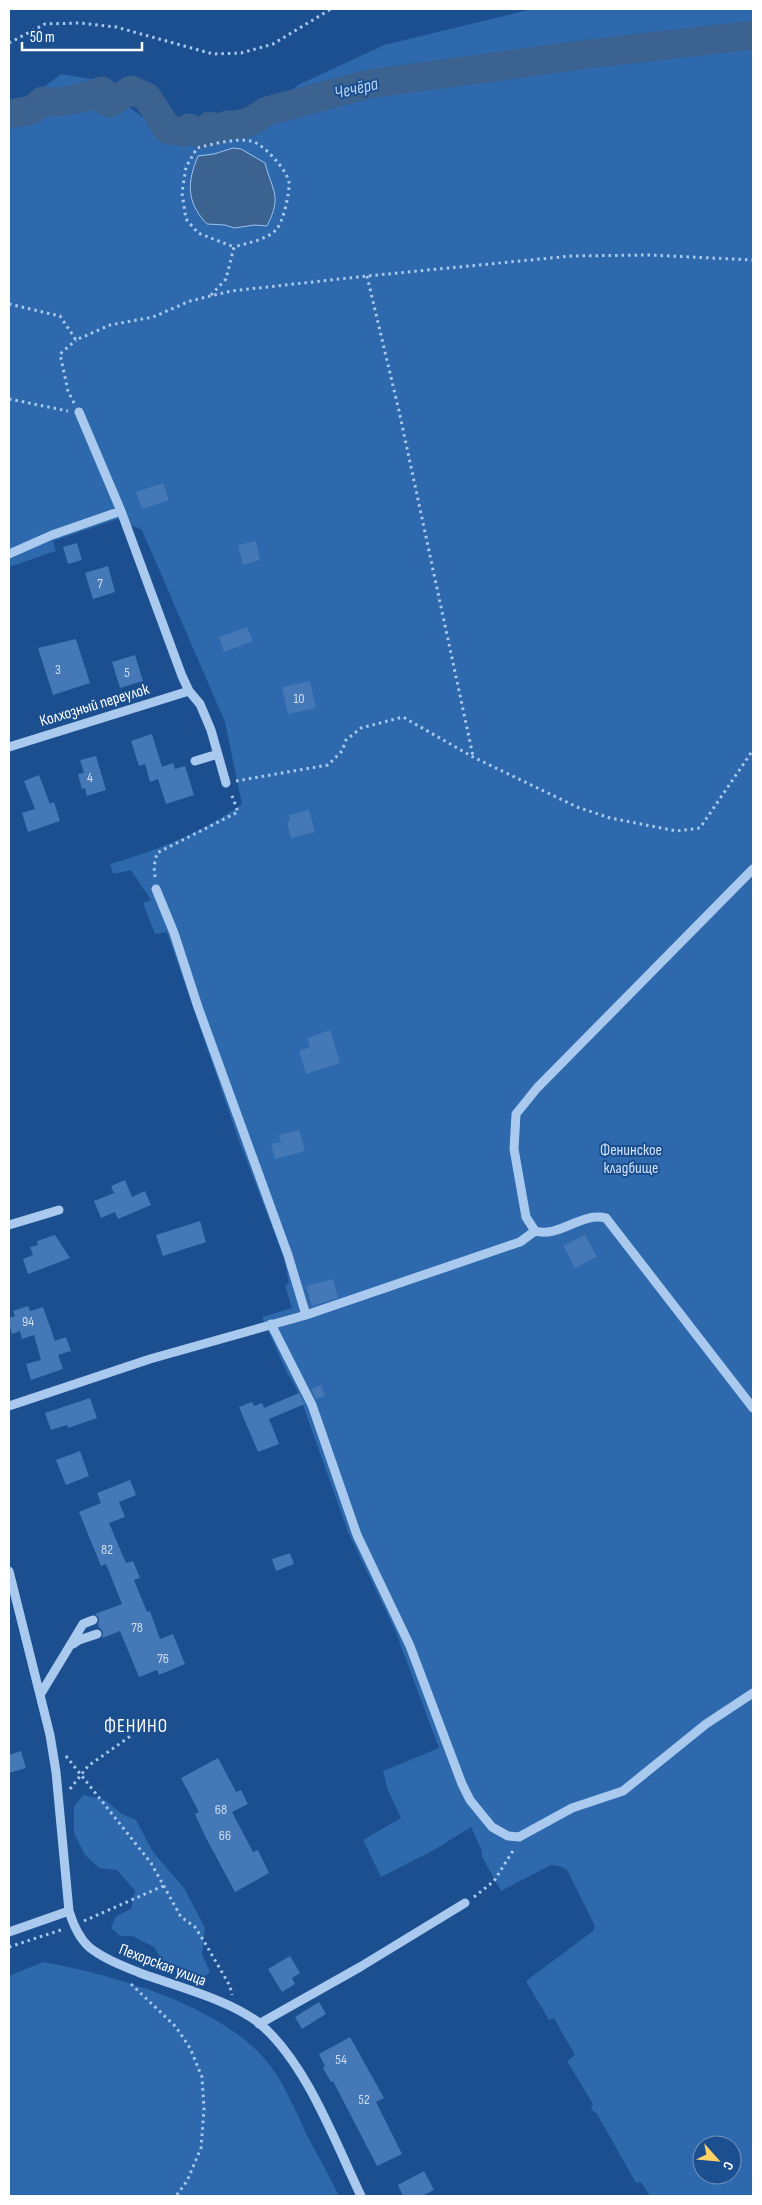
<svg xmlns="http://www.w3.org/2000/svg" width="762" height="2205" viewBox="0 0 762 2205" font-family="'Sofia Sans Condensed',sans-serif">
  <rect width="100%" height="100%" fill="#1b4f8f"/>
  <path fill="#2e69ad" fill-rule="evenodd" d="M533 9H753V2196H650L641 2182 636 2183 597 2114 591 2109 593 2104 567 2061 575 2055 554 2018 549 2020 526 1981 593 1931 595 1926 567 1870 559 1866 551 1865 501 1891 482 1857V1851L471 1827 434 1850 381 1877 363 1840 401 1818 387 1788 383 1771 439 1748 395 1630 348 1532 299 1394 291 1378 288 1375 262 1317 292 1308 285 1286 289 1283 284 1258 238 1138 167 932 155 934 143 903 151 900 131 870 113 874 110 864C155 851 204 832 242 804L225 722 142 530 118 519 53 541 56 551 9 567V114L61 74 91 79 159 129 251 126 298 85 384 45ZM702 2145H732V2175H702Z
    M83 1795 105 1800 122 1814 136 1820 153 1852 184 1888 205 1928 202 1954 210 1972 204 1977 162 1960 154 1947 132 1936H120L111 1928 116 1916 131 1909 135 1891 117 1870 99 1868 85 1855 74 1833V1807Z
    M43 1962C110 1974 216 2004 263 2057 284 2080 295 2111 309 2139 319 2158 330 2177 339 2196H9V1976Z"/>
  <path fill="#3c6290" stroke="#9cc4f0" d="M233 148 241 149 265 163C273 193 282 196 267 226L255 225 234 228 225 225 207 224C186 202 187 182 198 156L214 154Z"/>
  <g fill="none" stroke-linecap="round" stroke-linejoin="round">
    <path stroke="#3c6290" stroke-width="29" d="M9 114 32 110 43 101C64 104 82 98 102 91V99L110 103 131 90 147 97 168 130 184 132 189 128 202 134 210 126 215 131 227 125H236L250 122 267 111 369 84 588 54 753 35"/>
  </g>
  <path fill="#4478b7" d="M163 483 169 500 142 509 136 492Z
    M256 541 260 560 243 565 238 545Z
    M77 543 82 560 68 564 63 547Z
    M108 566 115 592 93 599 85 573Z
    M247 627 253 641 224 652 219 637Z
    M76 639 90 683 53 695 38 648Z
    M135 655 143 681 120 688 112 662Z
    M310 681 316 708 288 714 282 687Z
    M152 734 162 767 173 763 175 769 185 766 194 795 166 804 158 779 150 782 145 764 139 766 131 741Z
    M96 756 106 790 87 796 85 788 82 789 78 774 84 773 80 760Z
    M39 775 50 804 54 802 60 821 28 832 22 813 35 809 24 781Z
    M309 810 315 832 291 838 287 822 290 821 289 815Z
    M330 1030 340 1063 306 1074 299 1051 310 1047 307 1038Z
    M299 1130 305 1151 275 1159 271 1144 281 1142 279 1135Z
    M125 1180 132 1197 145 1191 151 1205 118 1219 115 1212 101 1218 94 1201 114 1193 111 1186Z
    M200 1221 206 1242 163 1256 156 1235Z
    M55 1235 70 1258 28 1274 23 1259 33 1255 30 1247 38 1245 37 1241Z
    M585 1235 597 1257 575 1268 563 1246Z
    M333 1279 338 1298 312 1306 306 1286Z
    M28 1306 30 1311 43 1307 55 1341 66 1337 71 1351 58 1355 63 1369 31 1380 26 1364 41 1360 34 1335 22 1339 20 1331 12 1334 9 1324V1318L15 1316 13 1311Z
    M321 1385 325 1396 316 1399 311 1389Z
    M299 1393 305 1404 269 1419 279 1444 258 1452 239 1407 252 1402 254 1406 262 1403 264 1408Z
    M90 1398 97 1418 68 1428 67 1425 51 1430 45 1413Z
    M80 1451 89 1476 66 1485 56 1460Z
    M130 1480 136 1495 119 1502 125 1517 109 1523 126 1563 133 1561 140 1578 134 1580 147 1612 150 1611 160 1639 173 1634 185 1664 159 1675 157 1670 139 1677 120 1631 102 1638 103 1632 98 1626 99 1618 95 1614 122 1604 106 1564 101 1566 79 1512 101 1503 97 1493Z
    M290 1553 294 1564 276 1571 272 1559Z
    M21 1751 26 1768 9 1773V1755Z
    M218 1758 236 1792 241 1790 248 1804 232 1812 253 1852 258 1850 269 1873 235 1892 205 1836 195 1814 199 1812 181 1778Z
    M290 1956 300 1973 292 1978 295 1984 282 1992 268 1969Z
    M319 2002 326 2014 302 2029 295 2017Z
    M350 2037 384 2098 376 2102 402 2154 377 2166 333 2081 331 2082 323 2068 325 2066 319 2054Z
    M424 2171 434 2190 422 2196H403L398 2185Z"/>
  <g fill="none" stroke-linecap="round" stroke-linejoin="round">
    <path stroke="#a9c9ee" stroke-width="3" stroke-dasharray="2.5 4" stroke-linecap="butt" d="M9 43 45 24 80 23 116 27 213 54 241 53 273 44 331 9
      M367 276 399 411 473 756
      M211 295 226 279 234 247C247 243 266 240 276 230 283 223 290 192 289 182 286 169 264 144 251 141 233 138 214 144 197 148L186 167 182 193 186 219 198 233 234 247
      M9 304 60 316 76 340 110 325 153 317 190 301 231 291 367 276 571 256 649 255 753 260
      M9 399 68 411
      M74 403 68 391 60 354 76 340
      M236 781 328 765 342 751 346 740 361 728 403 717 473 757 577 807 610 818 677 831 700 828 753 750
      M155 877 154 866 157 853 238 812 231 793
      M66 1756 151 1863 181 1917 195 1927 205 1943 230 1986 232 1995
      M70 1789 88 1766 132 1735
      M474 1897 494 1881 514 1849
      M84 1921 163 1886
      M9 1947 64 1929
      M131 1984 176 2027 190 2048 202 2077 204 2109 201 2148 187 2181 176 2196"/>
    <path stroke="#a9c9ee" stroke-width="9" d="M79 412 121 511 182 676 189 691 200 704 211 730 226 783
      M9 554 52 535 121 511
      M9 747 189 691
      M195 761 218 754
      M753 869 537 1088 516 1114 514 1149 526 1217 535 1231C559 1238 581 1212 606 1218L753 1408
      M156 889 174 933 198 1007 288 1255 306 1315
      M9 1225 59 1210
      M271 1324 312 1405 357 1535 410 1646 462 1784 470 1800 492 1827 508 1836 519 1837 572 1808 623 1791 706 1724 753 1693
      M9 1406 150 1359 306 1315 511 1245 520 1242 535 1231
      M9 1571 50 1735 56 1772 69 1911C73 1924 78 1937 89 1947 104 1959 123 1966 140 1973 176 1986 230 2000 259 2023 306 2062 335 2142 361 2196
      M73 1644 79 1640 97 1634
      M40 1695 83 1624 93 1620
      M9 1932 69 1911
      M259 2024 360 1967 465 1903"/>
  </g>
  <g text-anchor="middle" stroke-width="4" stroke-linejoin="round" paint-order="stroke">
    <g font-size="14" fill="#d0dded">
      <text x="100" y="588">7</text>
      <text x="58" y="674">3</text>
      <text x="127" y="677">5</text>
      <text x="299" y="703">10</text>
      <text x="90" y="782">4</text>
      <text x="28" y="1326">94</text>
      <text x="107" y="1554">82</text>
      <text x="137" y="1632">78</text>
      <text x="163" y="1663">76</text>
      <text x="221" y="1814">68</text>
      <text x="225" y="1840">66</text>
      <text x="341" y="2064">54</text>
      <text x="364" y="2104">52</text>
    </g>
    <g font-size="16" fill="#fff" stroke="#1b4f8f">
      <text transform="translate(94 704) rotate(-17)" y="6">Колхозный переулок</text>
      <text transform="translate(163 1964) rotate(21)" y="6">Пехорская улица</text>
    </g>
    <g font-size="16" fill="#cfe3fa" stroke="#1b4f8f">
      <text x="631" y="1155">Фенинское<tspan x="631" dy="18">кладбище</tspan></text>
    </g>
    <g font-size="18" font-style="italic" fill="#b5d3f5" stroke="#1b4f8f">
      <text transform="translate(356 88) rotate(-13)" y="6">Чечёра</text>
    </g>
    <g font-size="19" letter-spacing="1" fill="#fff" stroke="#1b4f8f">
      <text x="136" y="1732">ФЕНИНО</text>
    </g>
  </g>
  <rect width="762" height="2205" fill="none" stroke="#ffffff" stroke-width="20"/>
  <g transform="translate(717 2160) rotate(117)"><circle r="24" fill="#1b4f8f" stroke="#7695bc"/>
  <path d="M0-4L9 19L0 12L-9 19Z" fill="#ffd166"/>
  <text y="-8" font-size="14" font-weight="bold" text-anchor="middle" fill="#ffffff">С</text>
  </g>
  <path d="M22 42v8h120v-8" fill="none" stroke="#ffffff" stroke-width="2.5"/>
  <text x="30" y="42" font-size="15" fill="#ffffff" stroke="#1b4f8f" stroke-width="4" paint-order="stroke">50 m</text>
</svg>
